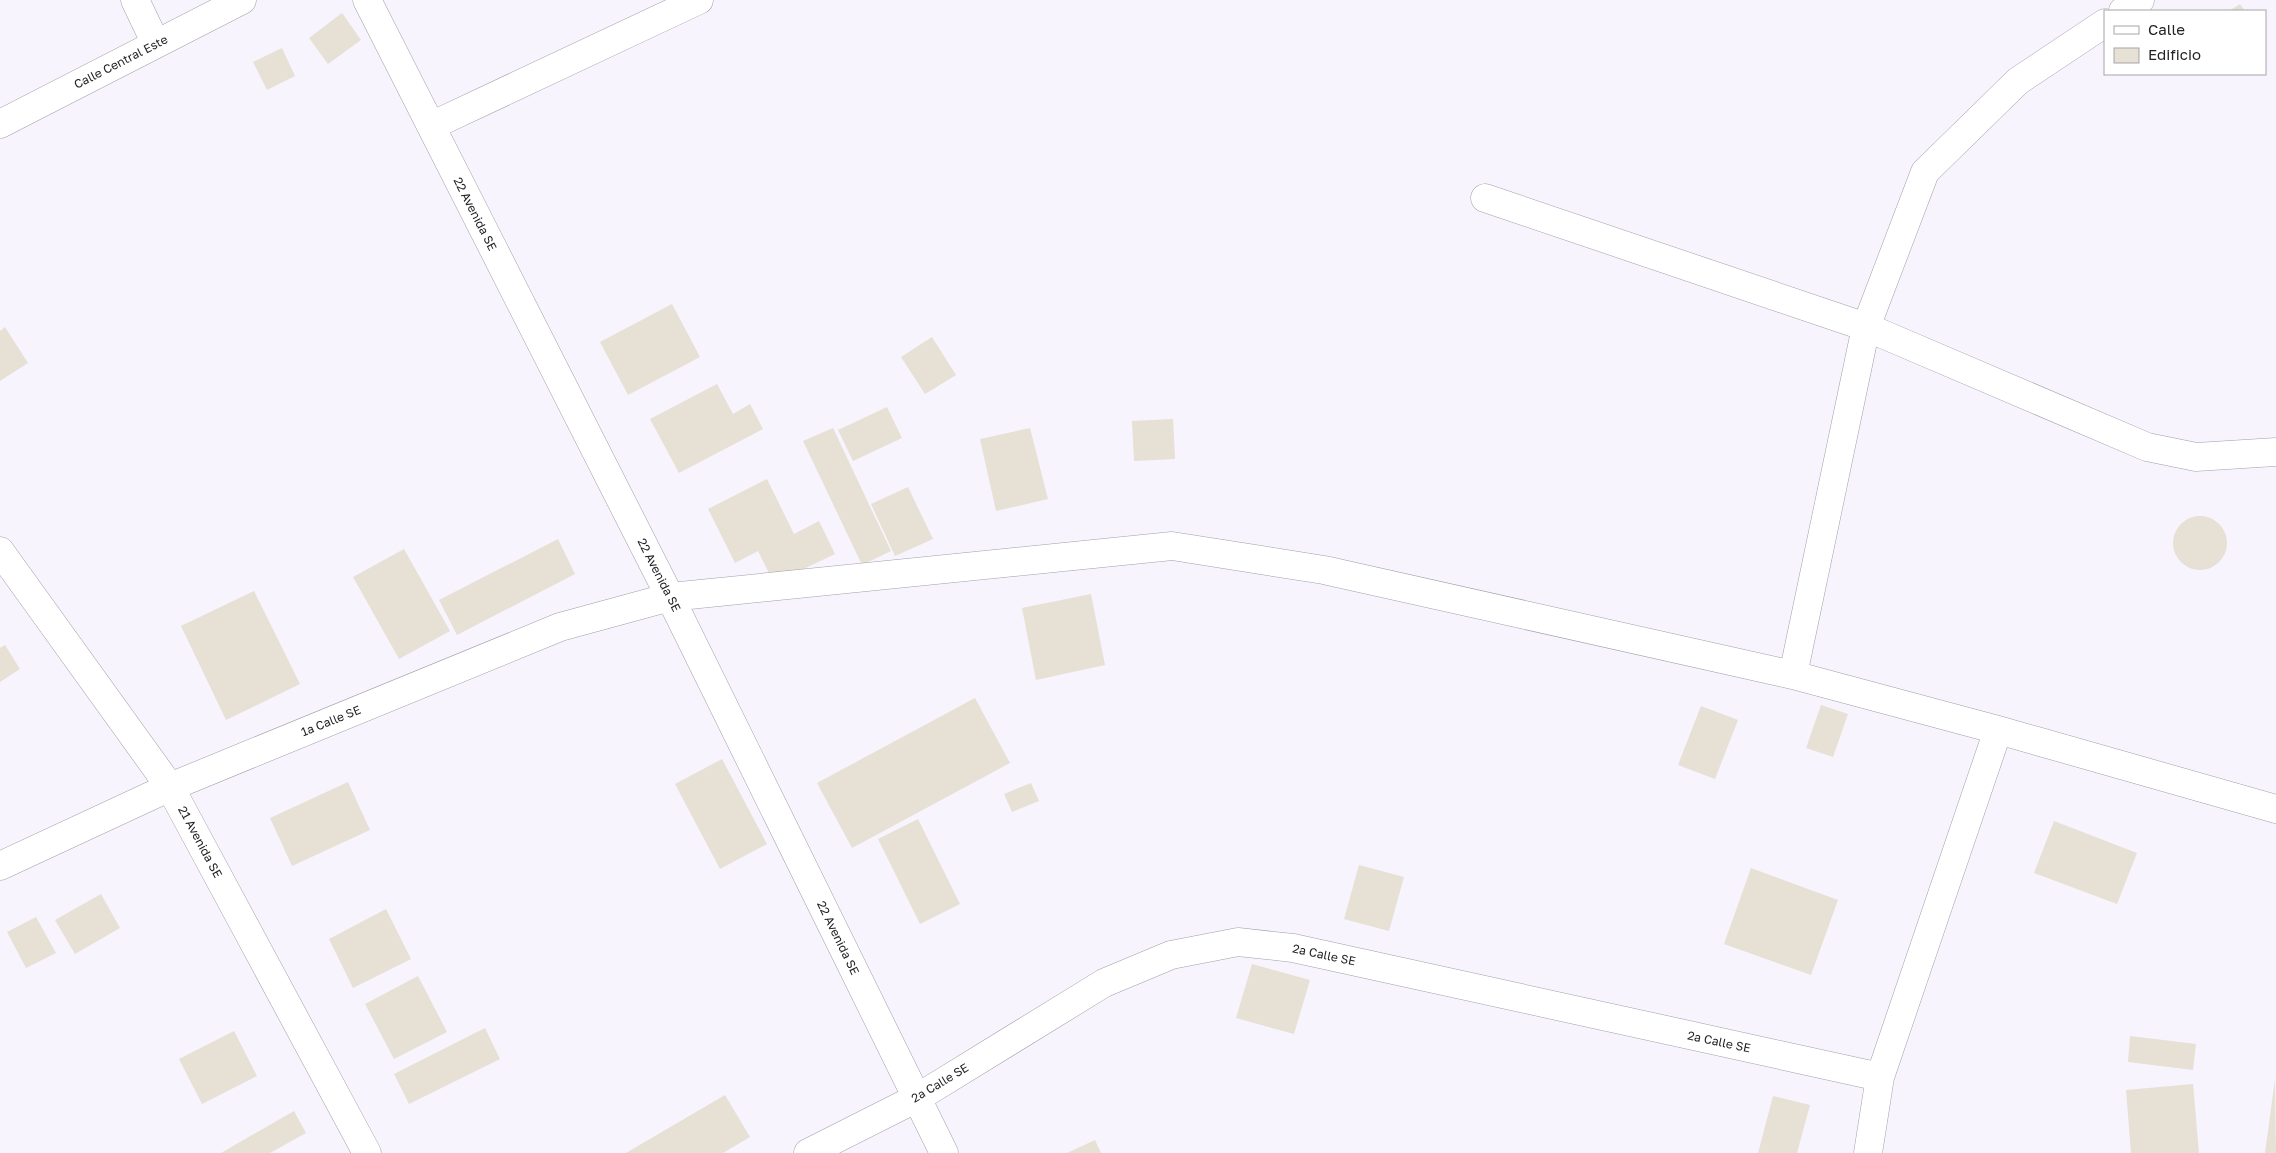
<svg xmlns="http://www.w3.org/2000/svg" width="2276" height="1153" viewBox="0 0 2276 1153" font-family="'Golos Text',sans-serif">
  <rect width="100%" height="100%" fill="#f7f4fd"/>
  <path fill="#e6e0d5" d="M2240 4 2245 11H2229Z
    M342 13 361 40 328 64 309 38Z
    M282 48 295 76 267 90 253 62Z
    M672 304 700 357 628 395 600 342Z
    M5 327 28 363 0 381V331Z
    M932 337 956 375 925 394 901 357Z
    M717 384 733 414 750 404 763 429 679 473 650 419Z
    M887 407 902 438 853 461 838 430Z
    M1173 419 1175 459 1134 461 1132 421Z
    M833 428 891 551 862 565 803 441Z
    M1030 428 1048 499 996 511 980 439Z
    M767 479 794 534 819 521 835 554 774 583 758 551 735 563 708 509Z
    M908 487 933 539 895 556 871 504Z
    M2173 543a27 27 0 1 1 54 0a27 27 0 1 1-54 0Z
    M558 539 575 574 457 635 439 600Z
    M404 549 450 631 399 659 353 577Z
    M254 591 300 684 226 720 181 626Z
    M1091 594 1105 665 1036 680 1022 608Z
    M5 645 20 669 0 682V648Z
    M975 698 1010 763 852 848 817 783Z
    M1821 705 1848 714 1833 757 1806 748Z
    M1701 706 1738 720 1715 779 1678 765Z
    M722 759 767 844 720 869 675 784Z
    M348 782 370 830 292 866 270 818Z
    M1031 783 1039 801 1012 812 1004 794Z
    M918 819 960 904 920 924 878 839Z
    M2054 821 2137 853 2117 904 2034 873Z
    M1359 865 1404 877 1389 931 1344 919Z
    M1751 868 1838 900 1811 975 1724 944Z
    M101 894 120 928 75 954 55 920Z
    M386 909 411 959 353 988 329 939Z
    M36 917 56 953 26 968 7 932Z
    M1252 964 1310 980 1294 1034 1236 1018Z
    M418 976 447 1032 394 1059 365 1004Z
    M485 1028 500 1059 409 1104 394 1074Z
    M234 1031 257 1076 202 1104 179 1059Z
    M2130 1036 2196 1044 2193 1070 2128 1062Z
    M2275 1079 2276 1153H2265Z
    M2193 1084 2199 1153H2131L2126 1090Z
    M725 1095 750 1137 723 1153H626Z
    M1773 1096 1810 1105 1797 1153H1758Z
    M294 1111 306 1133 270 1153H221Z
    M1095 1140 1101 1153H1067Z"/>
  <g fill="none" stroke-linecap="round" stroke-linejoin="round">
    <defs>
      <path id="minor" d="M135 0 156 44
        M367 0 670 597 944 1153
        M2123 11 2140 0
        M0 124 242 0
        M431 126 699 0
        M1485 198 1866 327 2147 447 2196 457 2276 452
        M0 551 170 787 367 1153
        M1793 675 1866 327 1925 172 2018 81 2105 23
        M0 866 170 787 560 627 670 597 1172 546 1324 570 1793 675 1998 730 2276 809
        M808 1153 917 1098 1104 983 1171 955 1238 942 1293 948 1880 1077
        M1868 1153 1880 1077 1998 730"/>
    </defs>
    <use href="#minor" stroke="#a29fa9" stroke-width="29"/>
    <use href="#minor" stroke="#fff" stroke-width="28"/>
  </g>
  <g text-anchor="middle" stroke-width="4" stroke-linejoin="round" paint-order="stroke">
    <g font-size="12" fill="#222125" stroke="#fff">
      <text transform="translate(121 62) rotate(-27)" y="4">Calle Central Este</text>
      <text transform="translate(475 214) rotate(63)" y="4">22 Avenida SE</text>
      <text transform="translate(659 575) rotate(63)" y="4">22 Avenida SE</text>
      <text transform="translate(331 721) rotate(-22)" y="4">1a Calle SE</text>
      <text transform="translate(200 842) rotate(62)" y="4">21 Avenida SE</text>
      <text transform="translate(838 938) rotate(64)" y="4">22 Avenida SE</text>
      <text transform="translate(1324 955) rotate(12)" y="4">2a Calle SE</text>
      <text transform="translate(1719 1042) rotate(12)" y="4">2a Calle SE</text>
      <text transform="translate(940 1083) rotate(-31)" y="4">2a Calle SE</text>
    </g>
  </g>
  <rect x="2104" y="10" width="162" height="65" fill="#ffffff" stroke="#a7a6a8"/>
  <rect x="2114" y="26" width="25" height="8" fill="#ffffff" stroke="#a7a6a8"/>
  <text x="2148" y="35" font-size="15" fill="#222125">Calle</text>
  <rect x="2114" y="48" width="25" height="15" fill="#e6e0d5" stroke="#a7a6a8"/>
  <text x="2148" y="60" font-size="15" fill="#222125">Edificio</text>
</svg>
